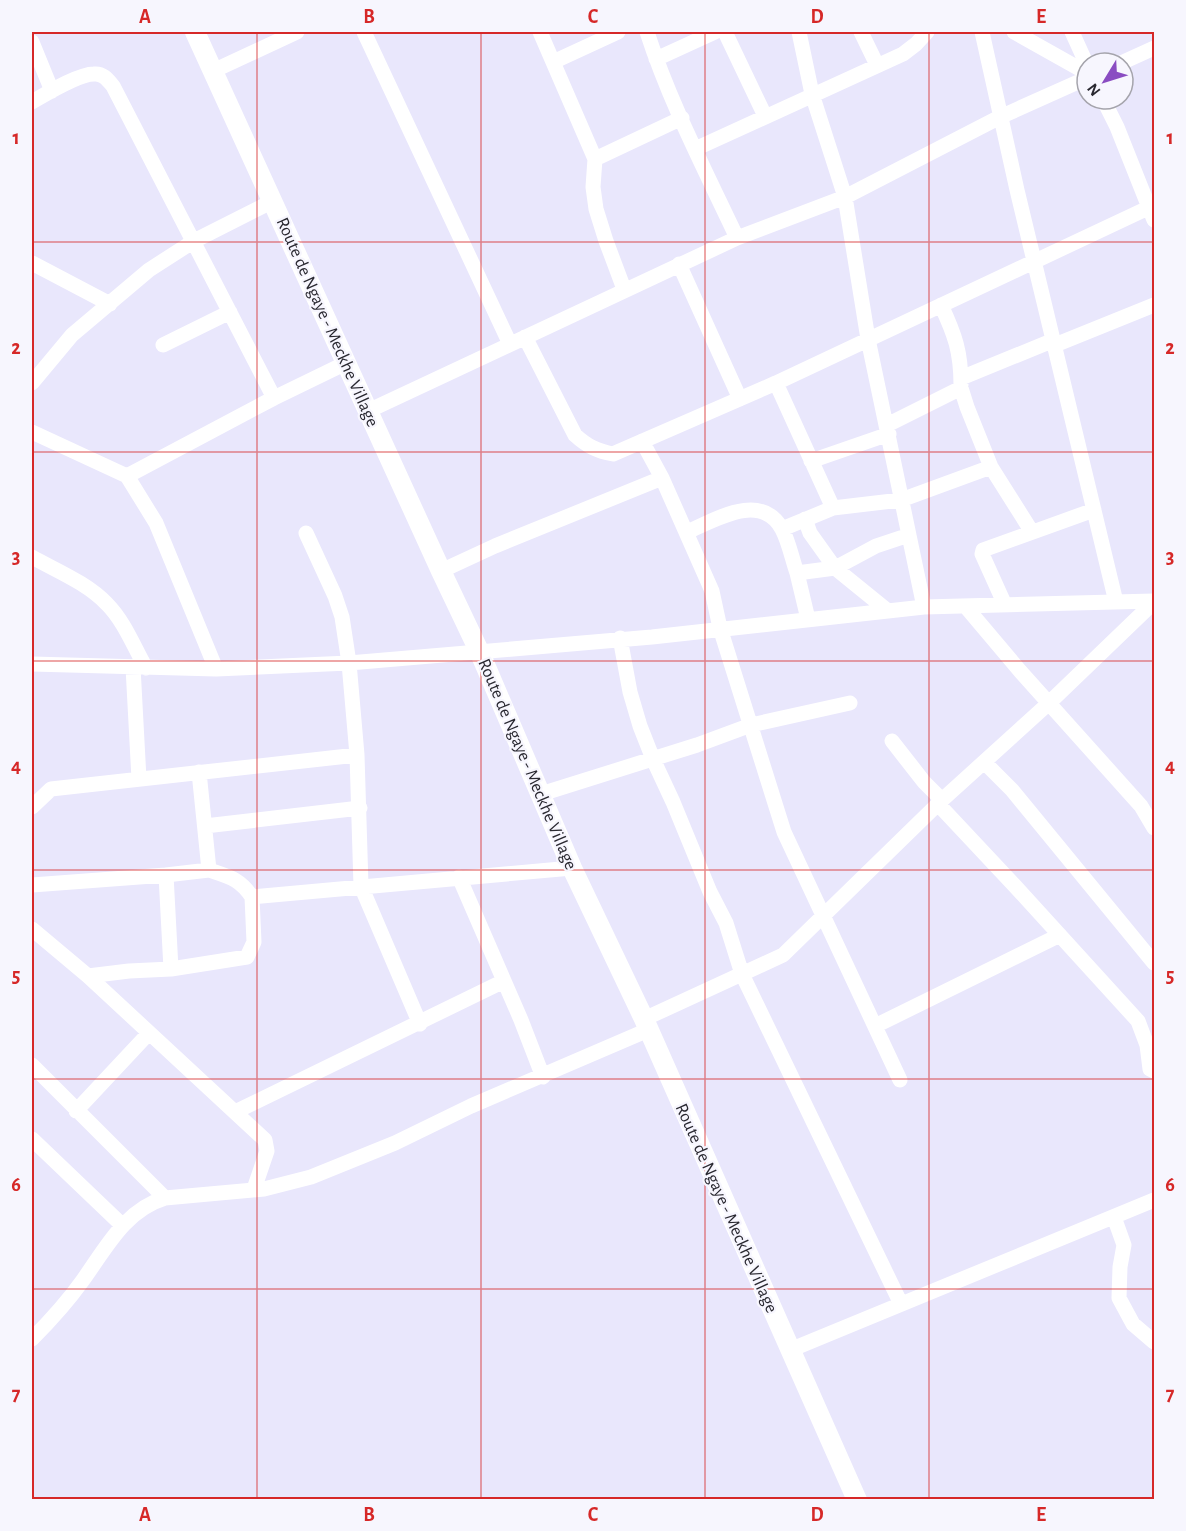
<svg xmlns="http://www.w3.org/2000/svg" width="1186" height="1531" viewBox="0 0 1186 1531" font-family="'Alegreya Sans',sans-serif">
  <rect width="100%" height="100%" fill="#e9e7fc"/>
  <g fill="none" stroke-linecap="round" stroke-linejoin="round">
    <path stroke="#fff" stroke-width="15" d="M364 32 510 344
      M540 32 595 159 593 187 596 209 606 241 624 289
      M647 32C670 103 705 170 737 238
      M725 32 765 116
      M799 32 812 94 845 197 868 339 924 607
      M861 32 877 65
      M982 32 1017 190 1116 602
      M1014 32 1087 73
      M1072 32 1087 65
      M32 42 52 91
      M656 59 715 32
      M553 62 618 32
      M1121 63 1154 48
      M213 71 297 32
      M1103 99 1117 127 1154 220
      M32 102C46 94 78 74 94 74 103 73 108 80 113 86L274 398
      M695 149 903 54 916 44 927 32
      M595 159 682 118
      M32 263 110 304
      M679 264 740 399
      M941 305C955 335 961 352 961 385
      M525 337 575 435C587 446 597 451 613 454L776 383 1148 208
      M163 345 230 312
      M1055 345 1154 305
      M961 378 1054 340
      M32 383 72 335 149 270 194 241 273 201
      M776 383 833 508 901 500 991 467 1032 532
      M368 411 737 238 845 197 1000 117 1087 78
      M887 425 961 388 967 407 991 467
      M32 432 127 476 274 398 346 363
      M642 441 662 478 712 591 720 628 784 832 900 1080
      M811 461 889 434
      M127 476 156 523 216 669
      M805 519 810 533 835 568 876 546 909 535
      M782 529 833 508
      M687 532C715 520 761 491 782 529 789 542 792 559 797 573L835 568 888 611
      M306 533 335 596 342 617 349 663 357 755 361 886 420 1024
      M32 557C57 571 87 583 107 604 124 621 134 647 146 668
      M441 571 495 546 662 478
      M797 573 808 619
      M1005 605 982 554 983 550 1094 510
      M966 607 1020 671 1141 806 1154 828
      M620 638 630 692 640 726 653 759 673 802 710 892 726 923 742 974 901 1304
      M32 664 216 669 349 663 652 637 924 607 1154 601
      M133 667 139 779
      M892 741 924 782 942 800
      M984 762 1012 790 1154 963
      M199 772 209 870C230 877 240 879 252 897
      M541 794 697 745 751 725 850 703
      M938 804 1014 885 1138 1021 1147 1045 1150 1069 1154 1071
      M32 807 51 789 357 755
      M205 826 360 808
      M459 877 521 1020 543 1077
      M32 885 166 875
      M32 929 88 976 265 1140 267 1151 254 1189
      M171 969 166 875 209 870
      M88 976 129 971 171 969 247 957 254 942 252 897 572 868
      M644 1019 783 955 942 800 1049 703 1154 602
      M875 1026 1060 935
      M32 1065 165 1198
      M76 1111 149 1033
      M235 1112 504 981
      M32 1139 122 1225
      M1114 1217 1124 1245 1120 1267 1119 1298 1133 1324 1154 1342
      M32 1339C50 1321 68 1301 83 1280 106 1248 125 1210 165 1198L264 1189 311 1177 395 1143 471 1106 648 1030
      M790 1350 1154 1200"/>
    <path stroke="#fff" stroke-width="20" d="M195 32 441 571 480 653 572 868 644 1019 857 1500"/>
  </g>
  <path fill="none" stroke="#d62828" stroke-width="1.5" stroke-opacity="0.55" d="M257 32V1500M481 32V1500M705 32V1500M929 32V1500M32 242H1154M32 452H1154M32 661H1154M32 870H1154M32 1079H1154M32 1289H1154"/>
  <g text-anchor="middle" stroke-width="4.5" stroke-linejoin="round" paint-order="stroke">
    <g font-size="18" fill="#292830" stroke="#f7f6fe">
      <text transform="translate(328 322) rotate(66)" y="6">Route de Ngaye - Meckhe Village</text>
      <text transform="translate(528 764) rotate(67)" y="6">Route de Ngaye - Meckhe Village</text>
      <text transform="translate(727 1208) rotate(66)" y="6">Route de Ngaye - Meckhe Village</text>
    </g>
  </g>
  <rect width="1186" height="1531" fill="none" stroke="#f7f6fe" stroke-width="66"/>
  <g transform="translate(1105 81) rotate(232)"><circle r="28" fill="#f7f6fe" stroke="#a5a4ac" stroke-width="1.5"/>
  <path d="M0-4.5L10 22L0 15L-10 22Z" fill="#8a4cc2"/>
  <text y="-9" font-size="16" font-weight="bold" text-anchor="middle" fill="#292830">N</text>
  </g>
  <rect x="33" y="33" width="1120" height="1465" fill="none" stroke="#d62828" stroke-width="2"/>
  <g font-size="20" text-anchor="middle" font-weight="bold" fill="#d62828">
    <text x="145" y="23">A</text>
    <text x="369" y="23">B</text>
    <text x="593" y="23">C</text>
    <text x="817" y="23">D</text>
    <text x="1041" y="23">E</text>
    <text x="16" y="144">1</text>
    <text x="1170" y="144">1</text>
    <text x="16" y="354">2</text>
    <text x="1170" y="354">2</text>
    <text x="16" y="563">3</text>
    <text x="1170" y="563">3</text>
    <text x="16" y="772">4</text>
    <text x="1170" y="772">4</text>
    <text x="16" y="982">5</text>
    <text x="1170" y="982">5</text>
    <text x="16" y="1191">6</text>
    <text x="1170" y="1191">6</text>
    <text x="16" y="1400">7</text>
    <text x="1170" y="1400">7</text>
    <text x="145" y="1521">A</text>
    <text x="369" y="1521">B</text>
    <text x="593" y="1521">C</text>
    <text x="817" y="1521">D</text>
    <text x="1041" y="1521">E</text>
  </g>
</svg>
